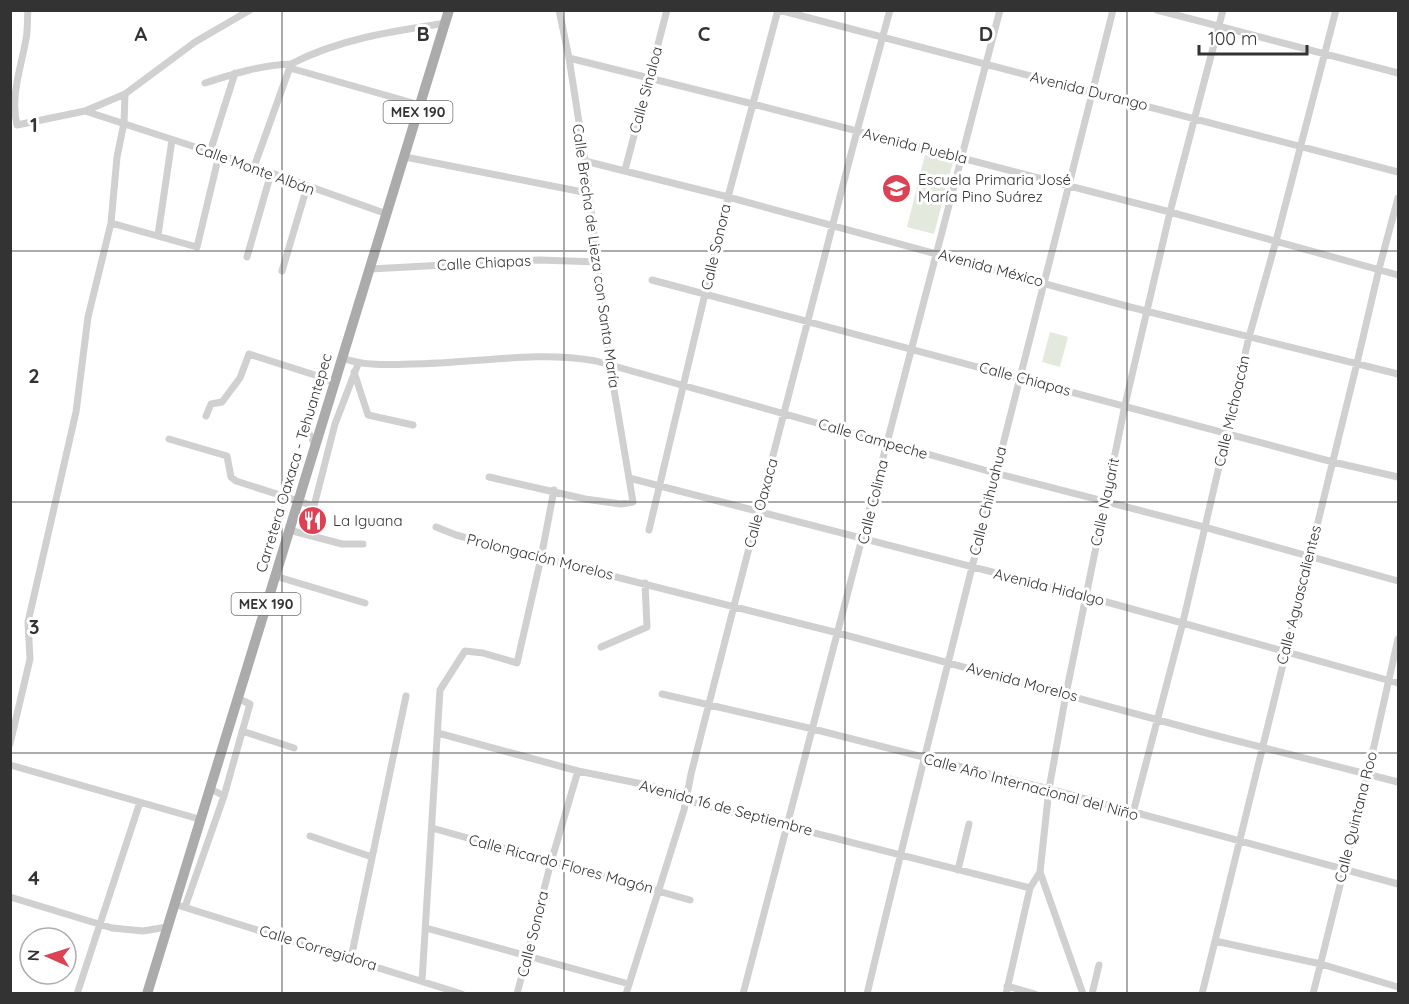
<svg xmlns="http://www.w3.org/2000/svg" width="1409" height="1004" viewBox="0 0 1409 1004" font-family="Quicksand,sans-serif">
  <rect width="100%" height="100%" fill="#fff"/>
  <path fill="#e3e9dc" d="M925 155 953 162 934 234 907 227Z
    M1050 332 1068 337 1060 367 1042 362Z"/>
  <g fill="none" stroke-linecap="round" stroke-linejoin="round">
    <path stroke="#d0d0d0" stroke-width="7" d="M28 10C27 20 28 30 26 39 21 68 10 96 17 125L85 111 125 94 195 42 250 10
      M779 10 1398 172
      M1157 10 1398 73
      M569 58 753 104 1170 212 1398 275
      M290 68 420 105
      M205 83C233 74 261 65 291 64
      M85 111 232 159 387 214
      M210 152 235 73
      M405 157 588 193
      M585 161 728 197 1130 307 1398 374
      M254 167 291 64C339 39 393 31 446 23
      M625 170 667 10
      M111 223 197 247 219 155
      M158 235 172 140
      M247 257 271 173
      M370 269 539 260 598 262
      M282 271 307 187
      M652 280 1333 462 1398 477
      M342 358C364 366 387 365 411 364 474 364 533 350 596 361L995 473 1204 527 1398 581
      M354 372 368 415 413 425
      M206 416 211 404 222 402 240 378 249 354 321 377
      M169 439 227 456 231 477 236 481 314 506 335 424 358 364
      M315 445 305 425 321 377 334 382
      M489 477 585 499 621 504 633 502 610 366 585 161 569 58 559 10
      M629 478 1085 596 1398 683
      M436 527 456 535 541 558 838 633 1210 734 1398 782
      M289 530 342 544H363
      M649 530 728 197 778 10
      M275 576 365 603
      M601 647 647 627 645 583
      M662 694 813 729 1049 789 1398 884
      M242 731 294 748
      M438 733 578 771 652 786 685 800 1030 888
      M10 744 30 659 28 622 76 412 88 317 111 223 117 157 124 123 125 94
      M10 765 199 819
      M224 796 250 704 237 698
      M1133 813 1183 622 1249 337 1276 241 1336 10
      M432 828 690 900
      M310 836 372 857
      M958 870 969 824
      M10 897 112 928 143 931 167 927
      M174 904 462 994
      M185 907 224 796 209 788
      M426 928 629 984
      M1215 941 1321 964 1398 987
      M351 958 406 696
      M422 981 440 690 465 651 483 653 517 663 541 558 554 490
      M1007 986 1035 994
      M77 994 140 802
      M517 994 551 862 578 771
      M626 994 684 810 691 774 734 606 857 131 890 10
      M743 994C829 666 915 338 1000 10
      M867 994C945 665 1031 338 1113 10
      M1006 994 1030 888 1040 872
      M1083 994 1040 872 1049 789 1066 694 1125 405 1170 212 1223 10
      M1092 994 1099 965
      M1202 994 1357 363 1379 269 1398 198
      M1313 994 1368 773 1398 639"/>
    <path stroke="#ababab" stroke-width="10" d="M147 994 449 10"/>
  </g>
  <path fill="none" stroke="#333" stroke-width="1.5" stroke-opacity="0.55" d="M282 10V994M564 10V994M845 10V994M1127 10V994M10 251H1398M10 502H1398M10 753H1398"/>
  <defs>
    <symbol id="school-disc" viewBox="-11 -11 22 22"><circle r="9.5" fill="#db4354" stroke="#fff"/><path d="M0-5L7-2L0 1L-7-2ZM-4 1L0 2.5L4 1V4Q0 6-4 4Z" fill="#fff"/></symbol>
    <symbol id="restaurant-disc" viewBox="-11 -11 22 22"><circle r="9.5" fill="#db4354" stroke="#fff"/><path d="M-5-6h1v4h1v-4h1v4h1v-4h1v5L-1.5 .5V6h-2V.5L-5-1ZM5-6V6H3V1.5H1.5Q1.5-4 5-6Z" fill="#fff"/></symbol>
  </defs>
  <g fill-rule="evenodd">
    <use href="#school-disc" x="880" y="172" width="33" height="33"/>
    <use href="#restaurant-disc" x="296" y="504" width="33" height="33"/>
  </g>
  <g text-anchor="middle" stroke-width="6" stroke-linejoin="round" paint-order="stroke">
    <g fill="#fff" stroke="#707070" stroke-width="1.5">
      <rect x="383.5" y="101" width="69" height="22" rx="4.5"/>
      <rect x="231.5" y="593" width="69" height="22" rx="4.5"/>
    </g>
    <g font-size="14" font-weight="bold" fill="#333">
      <text x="418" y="117">MEX 190</text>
      <text x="266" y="609">MEX 190</text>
    </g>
    <g font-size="15" fill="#333" stroke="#fff">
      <text transform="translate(646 90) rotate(-75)" y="5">Calle Sinaloa</text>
      <text transform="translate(1089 91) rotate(14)" y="5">Avenida Durango</text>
      <text transform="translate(915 146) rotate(14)" y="5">Avenida Puebla</text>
      <text transform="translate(255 169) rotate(20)" y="5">Calle Monte Albán</text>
      <text transform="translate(716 247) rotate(-77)" y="5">Calle Sonora</text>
      <text transform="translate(596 256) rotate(82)" y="5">Calle Brecha de Lieza con Santa María</text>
      <text transform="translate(484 263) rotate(-3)" y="5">Calle Chiapas</text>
      <text transform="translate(991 268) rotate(15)" y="5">Avenida México</text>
      <text transform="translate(1025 379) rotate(15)" y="5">Calle Chiapas</text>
      <text transform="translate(1232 411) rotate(-77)" y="5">Calle Michoacán</text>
      <text transform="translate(873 439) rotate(16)" y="5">Calle Campeche</text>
      <text transform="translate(294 463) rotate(-73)" y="5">Carretera Oaxaca - Tehuantepec</text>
      <text transform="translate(988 501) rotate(-76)" y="5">Calle Chihuahua</text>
      <text transform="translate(873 502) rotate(-76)" y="5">Calle Colima</text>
      <text transform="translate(1105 502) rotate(-78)" y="5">Calle Nayarit</text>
      <text transform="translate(761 503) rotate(-75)" y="5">Calle Oaxaca</text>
      <text transform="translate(540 557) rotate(14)" y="5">Prolongación Morelos</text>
      <text transform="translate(1049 587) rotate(14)" y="5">Avenida Hidalgo</text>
      <text transform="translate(1299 595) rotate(-76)" y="5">Calle Aguascalientes</text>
      <text transform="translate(1022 682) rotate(15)" y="5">Avenida Morelos</text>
      <text transform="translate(1031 787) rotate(15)" y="5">Calle Año Internacional del Niño</text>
      <text transform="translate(726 808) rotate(15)" y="5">Avenida 16 de Septiembre</text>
      <text transform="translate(1356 817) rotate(-76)" y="5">Calle Quintana Roo</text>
      <text transform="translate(561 864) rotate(15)" y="5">Calle Ricardo Flores Magón</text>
      <text transform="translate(533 934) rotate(-76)" y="5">Calle Sonora</text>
      <text transform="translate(318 948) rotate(17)" y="5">Calle Corregidora</text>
    </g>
    <g font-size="15" fill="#333" stroke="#fff" text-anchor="start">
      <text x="918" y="185">Escuela Primaria José<tspan x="918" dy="17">María Pino Suárez</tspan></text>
      <text x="333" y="526">La Iguana</text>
    </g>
  </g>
  <g font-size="20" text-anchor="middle" font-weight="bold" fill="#333" stroke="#fff" stroke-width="6" stroke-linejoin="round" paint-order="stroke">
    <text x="141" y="41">A</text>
    <text x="423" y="41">B</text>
    <text x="704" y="41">C</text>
    <text x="986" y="41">D</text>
    <text x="34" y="132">1</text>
    <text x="34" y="383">2</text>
    <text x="34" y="634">3</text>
    <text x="34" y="885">4</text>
  </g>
  <rect width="1409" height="1004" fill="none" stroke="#333333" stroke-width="24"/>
  <g transform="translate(48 956) rotate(273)"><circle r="28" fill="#ffffff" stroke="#adadad" stroke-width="1.5"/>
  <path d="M0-4.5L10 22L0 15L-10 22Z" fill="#db4354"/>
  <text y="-9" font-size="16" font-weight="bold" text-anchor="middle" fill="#333333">N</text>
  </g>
  <path d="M1199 45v9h108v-9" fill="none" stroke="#333333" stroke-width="3"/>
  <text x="1208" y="45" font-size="18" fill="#333333" stroke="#ffffff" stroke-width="4.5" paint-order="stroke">100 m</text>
</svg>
